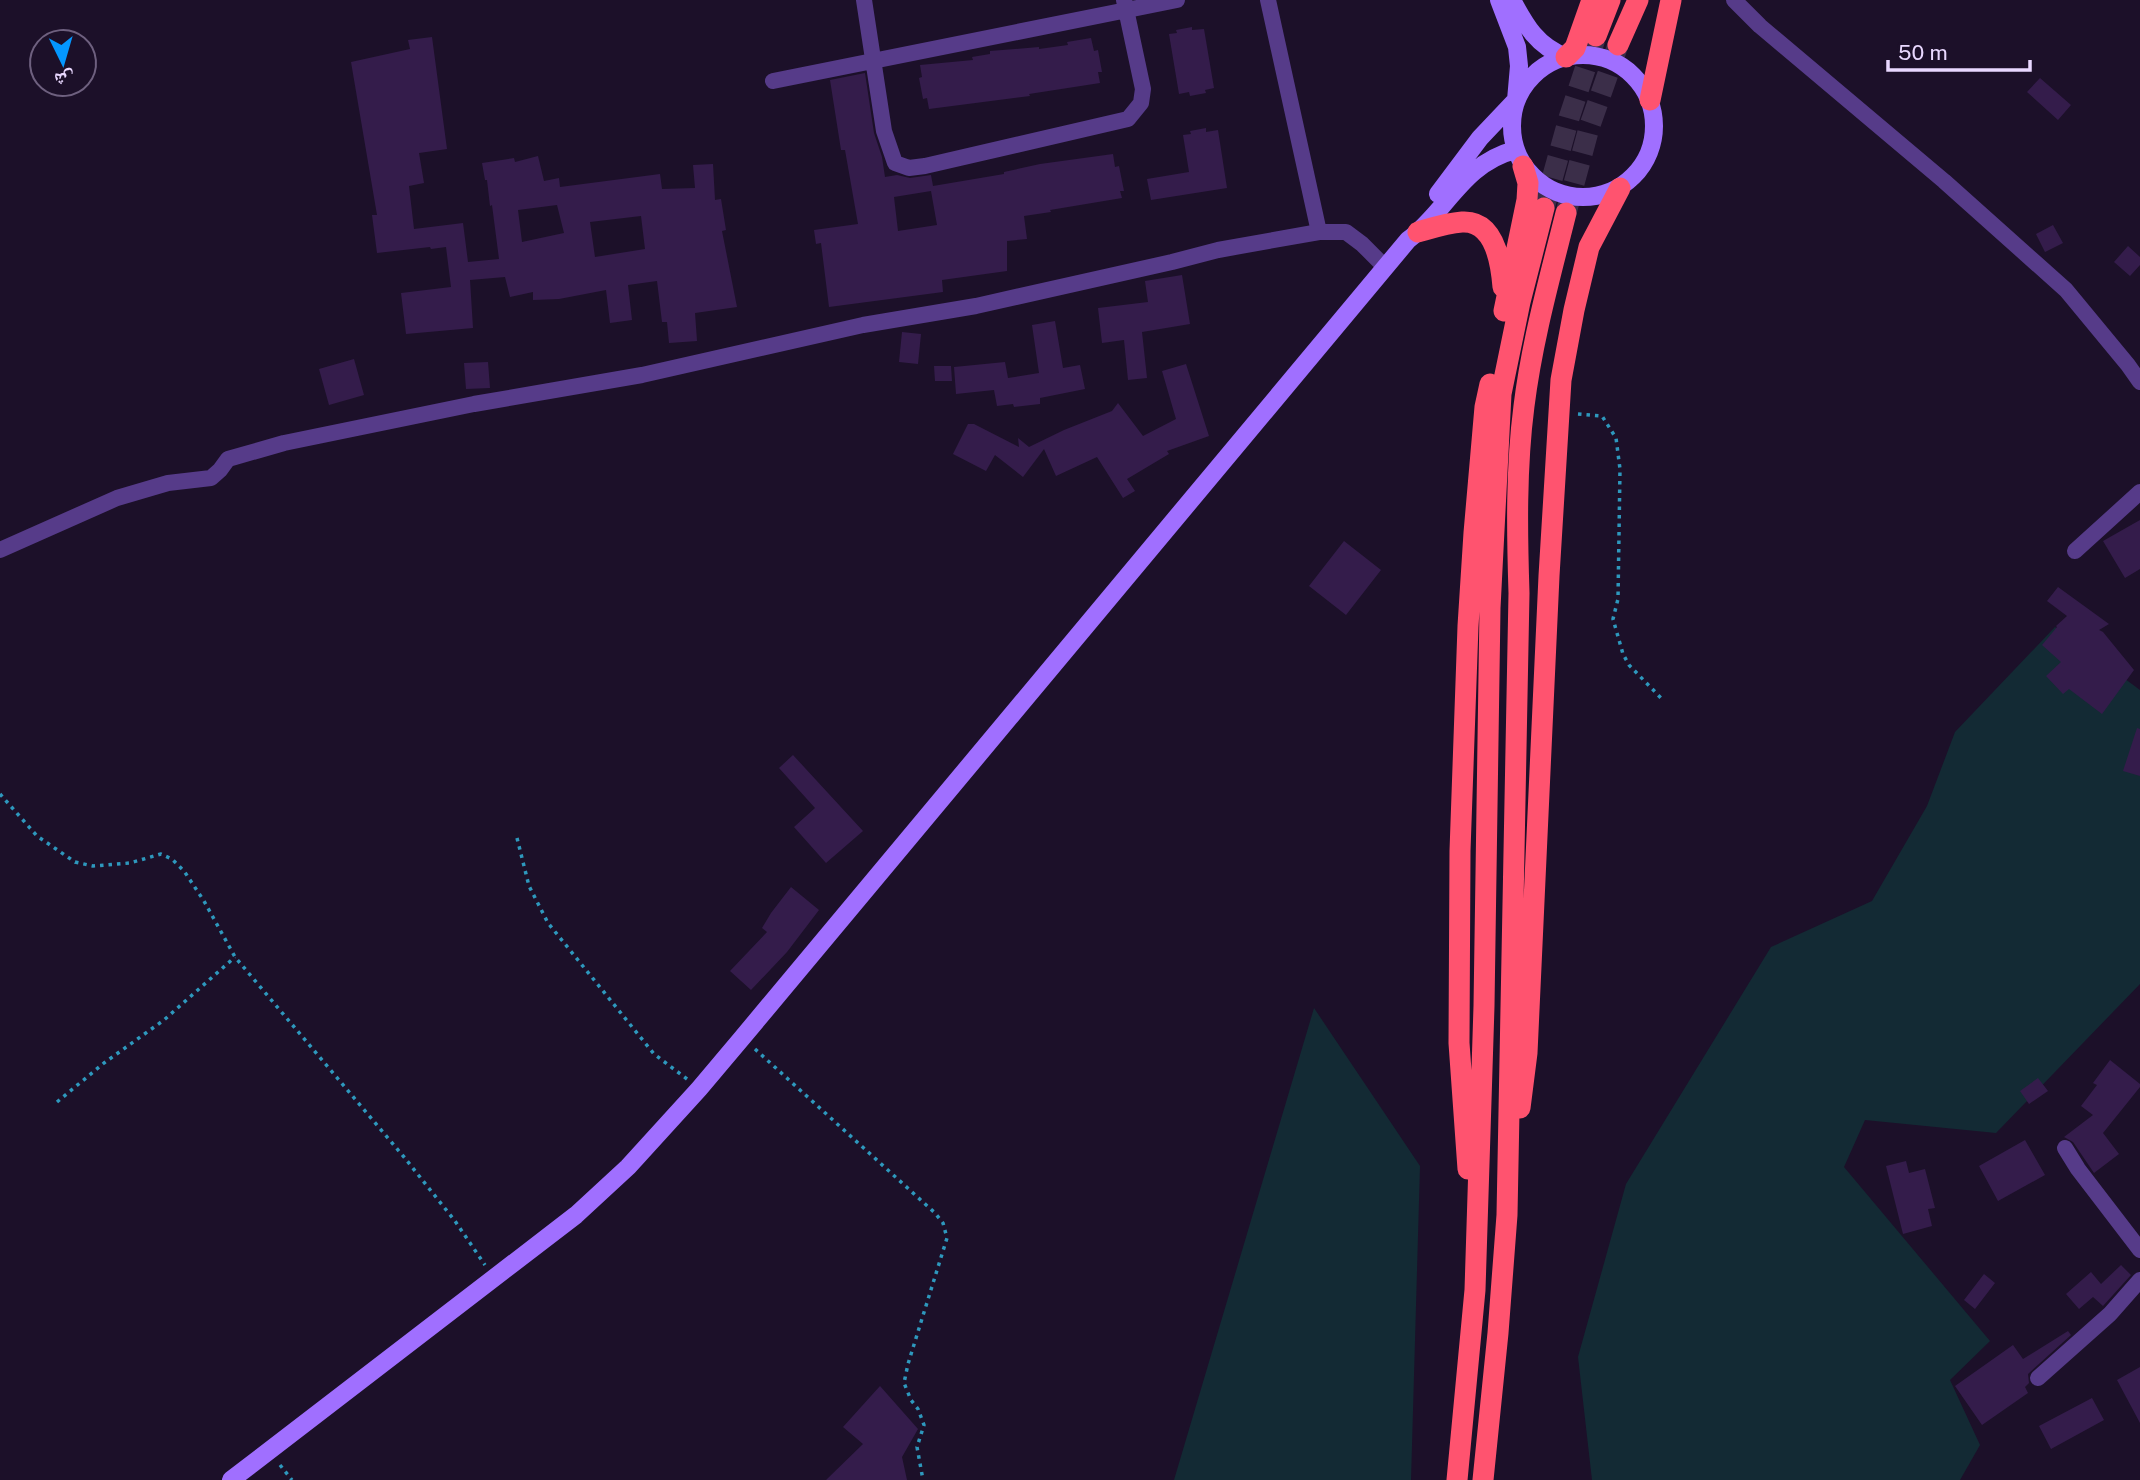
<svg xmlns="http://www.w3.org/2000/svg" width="2140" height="1480" viewBox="0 0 2140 1480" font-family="'Public Sans','Noto Naskh Arabic',sans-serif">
  <rect width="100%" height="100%" fill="#1c1029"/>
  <path fill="#132a34" d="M2055 627 2140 690V984L1996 1133 1865 1120 1844 1167 1990 1341 1950 1380 1980 1445 1960 1480H1592L1578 1357 1626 1184 1771 947 1872 901 1927 806 1955 732Z
    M1314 1008 1420 1166 1411 1480H1174Z"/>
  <path fill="#341c4b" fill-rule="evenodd" d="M1192 27V30L1204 29 1214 88 1205 90 1206 93 1190 96 1189 92 1179 94 1169 34 1177 33 1176 30Z
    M432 37 447 149 419 153 424 183 409 186 414 229 463 223 468 262 499 259 492 205 490 206 487 180H485L482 163 514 158 515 162 538 156 544 181 559 178 560 187 660 174 662 189 695 188 693 165 713 164 715 200 721 199 726 230 722 231 737 307 695 313 697 341 669 343 667 322H662L657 281 628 285 632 320 610 323 606 290 559 299 533 300V292L510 297 505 277 470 280 473 328 406 334 401 293 451 287 446 247 431 249 430 247 377 253 372 215H377L351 62 410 49 408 40ZM557 205 564 233 522 242 518 210ZM641 216 645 249 595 257 590 222Z
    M1091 38 1094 51 1098 50 1102 72H1098L1100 83 1029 94 1030 96 929 109 927 98 923 99 919 78 922 77 920 65 973 60 972 57 990 54V51L1039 47V49L1068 45 1067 42Z
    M865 73 874 133 882 157 885 177 897 175 910 178 931 175 933 186 1004 174V172L1040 164 1113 154 1115 167 1119 166 1124 191H1120L1122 198 1050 210 1051 212 1024 216 1027 239 1007 241V271L942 280 943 292 829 307 821 243 816 244 814 230 858 224 845 150H841L830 80ZM931 191 937 225 898 231 894 197Z
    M2040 78 2071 105 2058 120 2027 92Z
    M1206 128V132L1218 130 1227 188 1151 200 1147 179 1189 172 1183 135 1191 134 1190 131Z
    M2053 225 2063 243 2045 252 2036 234Z
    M2128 246 2140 257V265L2130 276 2114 262Z
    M1182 275 1190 324 1142 332 1147 378 1128 380 1124 340 1102 343 1098 308 1148 302 1145 281Z
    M1055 321 1063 368 1080 365 1085 389 1040 398V404L1014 407 1013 404 997 406 994 390 956 394 954 367 1005 362 1008 378 1039 373 1032 325Z
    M902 332 921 334 918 364 899 362Z
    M354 359 364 395 329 405 319 369Z
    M488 362 490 388 466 389 464 363Z
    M1186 364 1209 436 1167 451 1169 454 1127 479 1135 491 1123 498 1097 457 1056 476 1044 449 1023 477 995 455 986 471 953 454 968 424H974L1019 447 1018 438 1029 447 1064 430 1112 411 1118 403 1143 436 1176 419 1162 371Z
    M934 366H951L952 381H935Z
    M2140 520V569L2125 578 2103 541Z
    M1344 541 1381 570 1346 615 1309 586Z
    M2058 587 2109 624 2099 630 2103 632 2134 670 2102 714 2069 689 2063 694 2046 676 2061 662 2042 645 2057 627 2056 626 2067 616 2047 601Z
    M2137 728 2140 729V776L2123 771Z
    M793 755 863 831 826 863 794 827 815 808 779 768Z
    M791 887 819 910 787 952 751 990 730 971 767 932 762 928 771 913Z
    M2110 1060 2140 1084V1087L2103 1133 2119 1154 2094 1173 2073 1142 2064 1137 2093 1115 2081 1106 2097 1085 2093 1083Z
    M2038 1078 2048 1091 2029 1104 2020 1091Z
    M2025 1140 2045 1175 1998 1201 1979 1166Z
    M1906 1161 1909 1173 1925 1169 1935 1208 1928 1209 1932 1226 1903 1234 1886 1166Z
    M2121 1265 2131 1275 2103 1306 2093 1297 2079 1309 2066 1294 2091 1272 2101 1284Z
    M1984 1274 1995 1283 1975 1309 1964 1300Z
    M2068 1331 2071 1335 2028 1374 2029 1383 2025 1387 2028 1393 1982 1425 1955 1386 2013 1345 2023 1359Z
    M2140 1367V1423L2117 1380Z
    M880 1386 918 1429 902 1457 907 1480H826L863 1444 843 1427Z
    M2092 1398 2104 1420 2051 1449 2039 1426Z"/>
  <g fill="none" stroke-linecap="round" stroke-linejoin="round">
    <path stroke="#3b2e49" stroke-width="21" stroke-dasharray="21 10" stroke-linecap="butt" d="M1544 208 1569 118 1596 36
      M1566 213 1589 128 1618 45"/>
    <path stroke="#2e98bd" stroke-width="3.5" stroke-dasharray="3.5 5" stroke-linecap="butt" d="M1578 414 1602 416 1616 438 1620 469 1618 599 1613 619 1623 654 1629 665 1661 698
      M0 794 37 836 75 862 93 866 130 863 161 854 172 859 184 871 204 901 235 957 404 1157 455 1221 485 1265
      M517 838 529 886 548 923 654 1054 687 1079
      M755 1049 935 1213 943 1223 947 1238 908 1364 904 1383 911 1400 918 1409 924 1425 917 1447 923 1480
      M57 1102 104 1063 164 1020 235 957
      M280 1465 292 1480"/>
    <path stroke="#563b89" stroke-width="16" d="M864 0 884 131 895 163 909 168 925 166 1128 119 1141 103 1143 89 1124 0
      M1268 0 1319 232
      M1734 0 1760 26 1944 181 2066 290 2128 365 2140 382
      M773 81 1177 0
      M0 550 117 498 168 483 211 478 220 470 228 459 284 443 474 404 642 375 863 325 976 306 1172 262 1218 250 1319 232H1346L1362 244 1385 267
      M2075 551 2140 492
      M2065 1148 2078 1169 2140 1250
      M2038 1378 2110 1314 2140 1280"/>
    <path stroke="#a06fff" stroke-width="18" d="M1512 0C1526 26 1537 46 1566 57
      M1512 126a71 71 0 1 1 142 0a71 71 0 1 1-142 0Z
      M1438 194 1480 138 1516 100 1519 66 1517 47 1499 0
      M231 1480 576 1215 628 1167 699 1089 742 1038 1408 240C1447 211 1462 164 1515 150"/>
    <path stroke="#ff536f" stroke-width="21" d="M1596 36 1610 0
      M1618 45 1638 0
      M1566 57 1575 48 1592 0
      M1650 100 1671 0
      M1418 232C1432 228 1447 223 1462 222 1495 220 1501 262 1503 287
      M1504 311 1527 200 1528 183 1523 166
      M1520 1108 1527 1053 1549 576 1561 380 1574 310 1589 247 1620 188
      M1468 1169 1459 1043 1460 851 1468 626 1474 533 1485 407 1490 384
      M1457 1480 1475 1290 1484 1006 1490 608 1501 394 1520 302 1544 208
      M1483 1480 1498 1333 1507 1215 1519 593C1517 531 1516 468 1524 406 1532 341 1550 277 1566 213"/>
  </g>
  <g transform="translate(63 63) rotate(175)"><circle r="33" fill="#1c1029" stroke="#6e607f" stroke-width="2"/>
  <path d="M0-5L12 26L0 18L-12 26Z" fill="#0497ff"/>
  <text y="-10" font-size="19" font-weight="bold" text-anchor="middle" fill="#e9d8ff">ش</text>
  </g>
  <path d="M1888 60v10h142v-10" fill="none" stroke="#e9d8ff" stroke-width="3.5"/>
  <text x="1898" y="60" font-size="21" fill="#e9d8ff" stroke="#1c1029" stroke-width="5" paint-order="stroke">50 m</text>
</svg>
